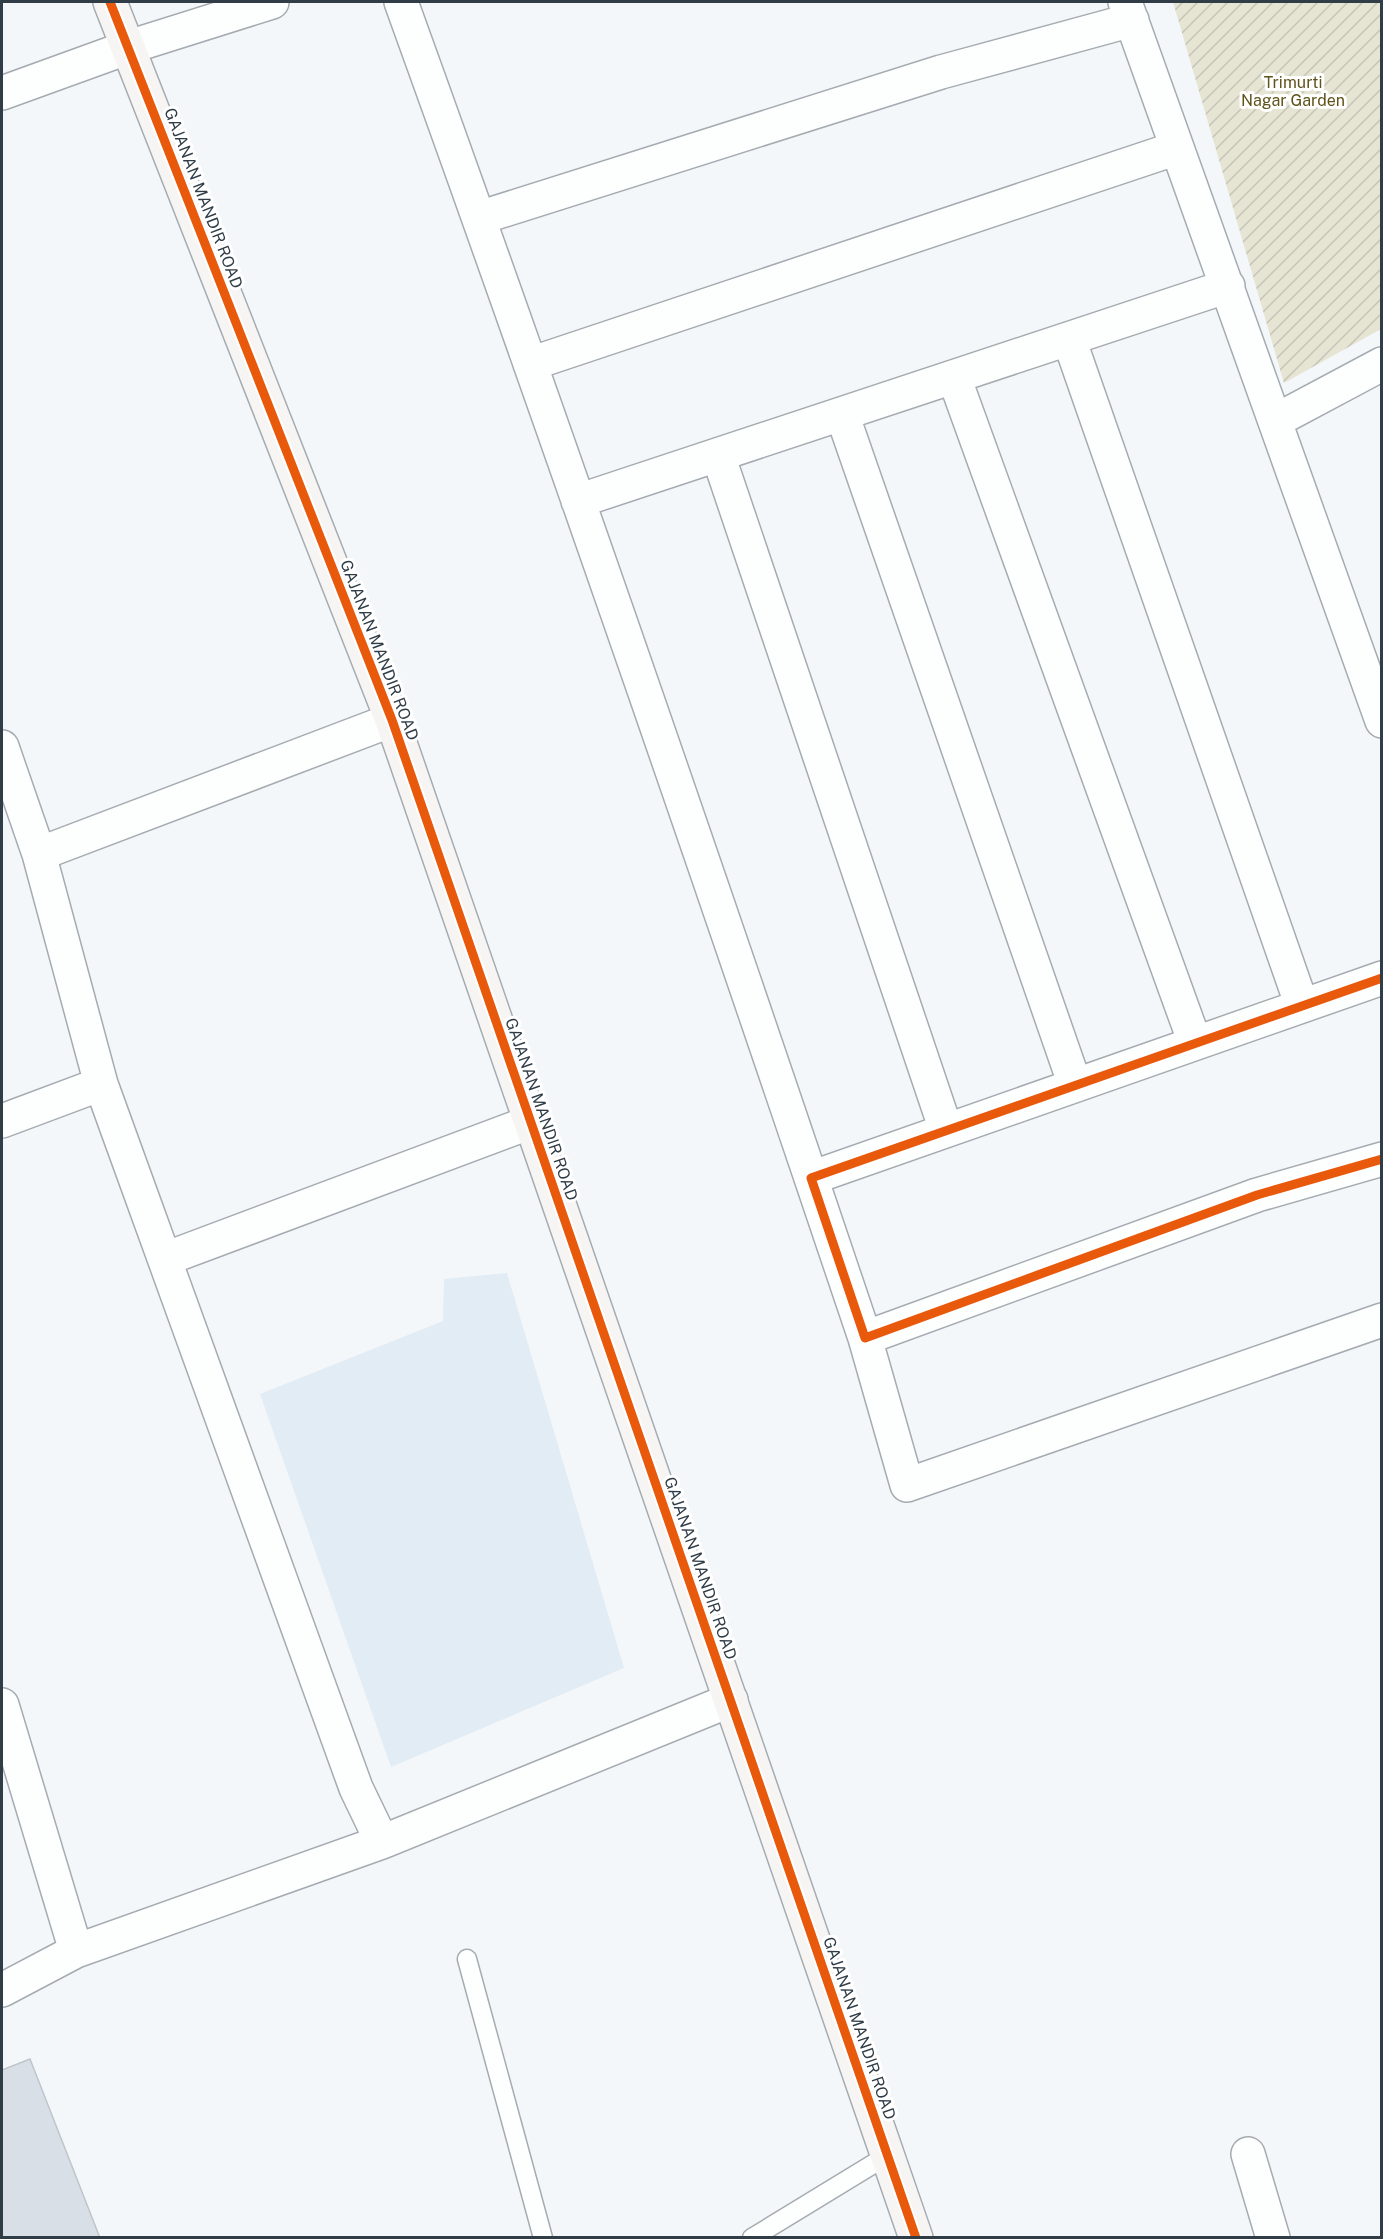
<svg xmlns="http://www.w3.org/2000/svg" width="1383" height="2239" viewBox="0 0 1383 2239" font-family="'Public Sans',sans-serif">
  <defs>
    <pattern id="garden-furrows" width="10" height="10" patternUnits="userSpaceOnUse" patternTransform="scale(1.5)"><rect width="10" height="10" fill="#e6e4d3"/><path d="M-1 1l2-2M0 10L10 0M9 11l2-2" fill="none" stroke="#c6c4b6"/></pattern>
  </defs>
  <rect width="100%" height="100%" fill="#f4f7fa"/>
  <path fill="#e2ecf4" d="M507 1273 624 1668 391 1767 260 1394 443 1321 444 1279Z"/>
  <path fill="url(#garden-furrows)" d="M1173 2H1381V329L1284 383Z"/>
  <path fill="#d8dfe6" stroke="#bec5cb" stroke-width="1.5" d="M30 2059 100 2238H2V2070Z"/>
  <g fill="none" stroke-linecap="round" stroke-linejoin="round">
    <defs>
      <path id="lane" d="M467 1959 543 2238
        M752 2238 888 2155"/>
      <path id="street" d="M401 2C542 392 678 785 811 1178
        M1125 2 1382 721
        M2 93 129 47 272 2
        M479 218 941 72 1132 20
        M1069 339 1302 1006
        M530 364 1177 148
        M954 377 1195 1043
        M842 414 1075 1085
        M1275 421 1382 364
        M718 455 946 1130
        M578 501 1228 286
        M2 747 39 854 392 720
        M39 854 101 1084
        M1382 978 811 1178 865 1338 1257 1195 1382 1159
        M2 1121 101 1084 356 1788 382 1842 731 1700
        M165 1259 531 1122
        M865 1338 907 1485 1382 1320
        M2 1705 76 1951 2 1990
        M76 1951 382 1842
        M1248 2154 1273 2238"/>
      <path id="secondary" d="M110 2 392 720 916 2238"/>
    </defs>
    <use href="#lane" stroke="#a5acb1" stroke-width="21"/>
    <use href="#street" stroke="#a5acb1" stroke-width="36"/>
    <use href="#secondary" stroke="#a5acb1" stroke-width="36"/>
    <use href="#lane" stroke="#fdfefe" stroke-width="18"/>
    <use href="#street" stroke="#fdfefe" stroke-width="33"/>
    <use href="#secondary" stroke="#f6f5f3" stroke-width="33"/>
    <defs>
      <path id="cycleway" d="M110 2 392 720 916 2238
        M1382 978 811 1178 865 1338 1257 1195 1382 1159"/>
    </defs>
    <use href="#cycleway" stroke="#fff" stroke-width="13"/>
    <use href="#cycleway" stroke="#e8590c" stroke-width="9"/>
  </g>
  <g text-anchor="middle" stroke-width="6" stroke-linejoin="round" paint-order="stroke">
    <g font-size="16" fill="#5f531a" stroke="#fff">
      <text x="1293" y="88">Trimurti<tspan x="1293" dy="18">Nagar Garden</tspan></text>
    </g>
    <g font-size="16" fill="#303d47" stroke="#fff">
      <text transform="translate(204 198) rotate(69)" y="6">GAJANAN MANDIR ROAD</text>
      <text transform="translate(380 650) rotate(69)" y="6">GAJANAN MANDIR ROAD</text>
      <text transform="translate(542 1109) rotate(71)" y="6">GAJANAN MANDIR ROAD</text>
      <text transform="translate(701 1568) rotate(71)" y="6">GAJANAN MANDIR ROAD</text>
      <text transform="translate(860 2028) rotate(71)" y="6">GAJANAN MANDIR ROAD</text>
    </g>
  </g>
  <rect width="1383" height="2239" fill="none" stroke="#303d47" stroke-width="6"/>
</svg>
